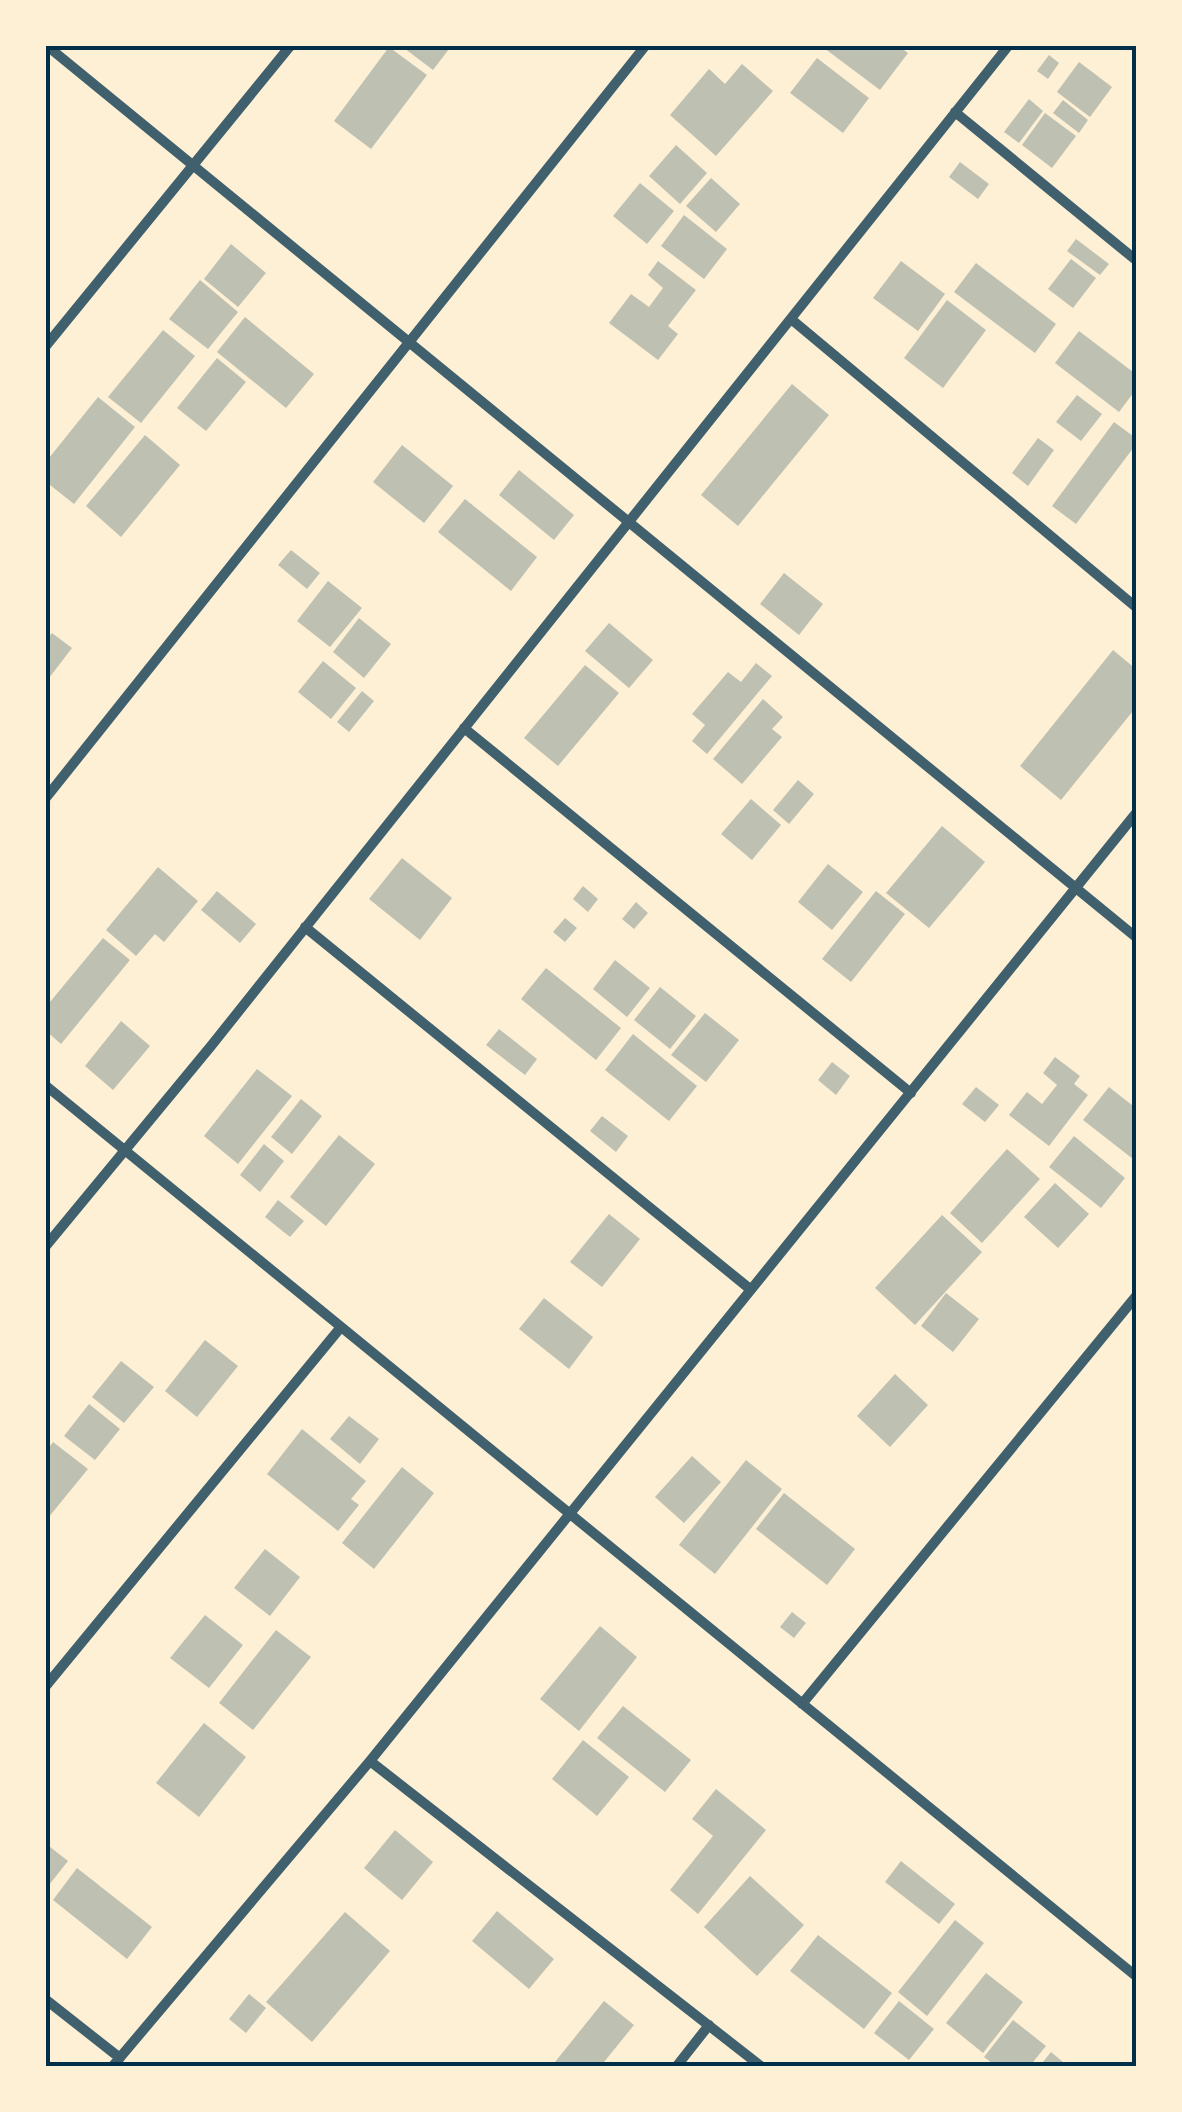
<svg xmlns="http://www.w3.org/2000/svg" width="1182" height="2112" viewBox="0 0 1182 2112" font-family="'Source Serif 4',serif">
  <rect width="100%" height="100%" fill="#fdf0d5"/>
  <path fill="#bec0b2" d="M400 45H452L433 70Z
    M827 45H897L908 53 880 90 824 48Z
    M389 47 427 75 371 149 334 121Z
    M1049 55 1059 63 1048 79 1037 71Z
    M817 58 869 98 843 133 790 93Z
    M1079 62 1112 87 1090 117 1057 92Z
    M742 64 773 91 716 156 670 115 709 69 725 84Z
    M1029 99 1043 111 1019 143 1004 132Z
    M1063 100 1088 120 1079 133 1053 113Z
    M1045 113 1076 136 1052 168 1022 145Z
    M676 145 707 173 680 204 649 176Z
    M960 162 989 184 978 199 949 177Z
    M711 178 740 204 716 232 686 206Z
    M640 183 674 211 647 244 613 216Z
    M684 215 727 249 704 279 661 246Z
    M1076 239 1109 264 1100 275 1067 251Z
    M231 244 266 273 238 307 204 279Z
    M1071 259 1096 278 1073 308 1048 289Z
    M658 261 696 290 668 326 678 334 658 360 609 323 631 294 649 307 663 288 648 275Z
    M901 261 945 294 918 331 873 298Z
    M976 263 1056 324 1035 353 954 292Z
    M200 280 238 312 208 349 169 319Z
    M947 300 986 330 943 388 904 358Z
    M245 317 314 374 286 408 217 352Z
    M163 330 195 356 141 423 108 397Z
    M1079 331 1137 375V388L1119 412 1055 363Z
    M217 358 246 382 206 431 177 408Z
    M792 384 829 415 738 526 701 495Z
    M1077 395 1102 414 1081 441 1056 422Z
    M98 397 135 427 74 504 45 481V463Z
    M1114 422 1137 439V443L1076 524 1052 506Z
    M145 435 180 465 121 537 86 506Z
    M1038 438 1054 450 1028 486 1012 473Z
    M402 445 453 486 424 523 373 482Z
    M519 470 574 515 554 540 499 495Z
    M465 499 537 557 511 591 438 532Z
    M291 550 320 573 307 589 278 565Z
    M784 573 823 604 799 635 760 604Z
    M328 581 362 608 330 647 297 621Z
    M359 618 391 644 364 678 333 652Z
    M609 623 653 660 629 688 585 651Z
    M52 633 72 648 49 678 45 676V642Z
    M1113 650 1137 670V706L1061 800 1020 766Z
    M323 661 356 688 331 719 298 692Z
    M756 663 772 676 707 754 692 741 705 725 692 714 728 672 741 682Z
    M585 665 619 693 558 766 524 738Z
    M362 691 374 701 349 732 337 722Z
    M763 699 783 717 772 729 782 737 742 784 713 759Z
    M798 780 814 794 789 824 773 810Z
    M751 799 781 825 752 860 721 834Z
    M942 826 985 862 929 928 886 893Z
    M402 858 452 898 420 940 369 899Z
    M828 864 863 892 832 930 798 902Z
    M158 867 198 901 164 942 155 934 136 956 106 930Z
    M583 886 598 899 588 912 573 899Z
    M217 891 256 924 240 943 201 910Z
    M876 891 905 914 851 982 822 959Z
    M636 902 648 913 634 929 622 919Z
    M565 918 577 928 565 942 553 932Z
    M103 938 130 960 61 1044 45 1030V1008Z
    M615 960 650 988 627 1017 593 989Z
    M546 968 621 1028 596 1060 521 999Z
    M660 987 696 1016 670 1049 634 1020Z
    M705 1013 739 1040 706 1082 671 1055Z
    M121 1021 150 1046 113 1090 85 1066Z
    M499 1029 537 1059 525 1075 486 1045Z
    M633 1034 697 1086 669 1121 605 1070Z
    M1055 1057 1080 1076 1074 1084 1088 1095 1049 1146 1009 1115 1027 1092 1042 1104 1057 1085 1043 1073Z
    M832 1062 850 1076 836 1095 818 1080Z
    M257 1069 292 1096 238 1164 204 1136Z
    M976 1087 999 1105 985 1122 962 1104Z
    M1109 1087 1137 1109V1155L1133 1159 1083 1120Z
    M301 1099 322 1116 292 1154 271 1137Z
    M602 1116 628 1136 616 1152 590 1131Z
    M339 1135 375 1164 326 1226 290 1197Z
    M1074 1136 1125 1178 1101 1208 1049 1167Z
    M264 1144 284 1161 260 1192 240 1175Z
    M1007 1149 1040 1179 982 1243 950 1213Z
    M1055 1183 1089 1214 1058 1248 1024 1217Z
    M278 1200 304 1221 290 1237 265 1217Z
    M609 1214 640 1239 602 1287 570 1262Z
    M942 1215 982 1252 915 1325 875 1288Z
    M946 1293 979 1319 953 1352 921 1326Z
    M544 1298 593 1337 569 1369 519 1329Z
    M205 1340 238 1366 197 1417 165 1391Z
    M121 1361 154 1387 124 1423 92 1397Z
    M895 1374 928 1405 890 1447 857 1416Z
    M89 1404 120 1429 95 1460 64 1436Z
    M349 1416 379 1439 360 1464 330 1439Z
    M302 1429 366 1481 351 1499 359 1505 338 1531 267 1474Z
    M53 1442 88 1469 48 1518 45 1516V1453Z
    M692 1456 721 1482 684 1523 655 1497Z
    M746 1460 782 1489 715 1574 679 1545Z
    M402 1467 434 1493 374 1569 342 1543Z
    M784 1493 855 1549 827 1585 756 1529Z
    M265 1549 300 1577 270 1616 234 1588Z
    M792 1612 806 1623 794 1638 780 1627Z
    M205 1615 243 1645 209 1688 170 1658Z
    M600 1626 637 1657 579 1731 540 1699Z
    M276 1630 311 1657 253 1730 219 1703Z
    M623 1706 691 1760 665 1792 597 1738Z
    M204 1723 246 1757 199 1817 156 1783Z
    M583 1740 629 1777 597 1816 552 1779Z
    M716 1789 766 1830 698 1914 670 1890 713 1836 692 1819Z
    M395 1830 433 1862 402 1900 364 1868Z
    M45 1843 68 1861 45 1890Z
    M901 1861 955 1904 939 1924 885 1882Z
    M77 1868 152 1927 127 1959 53 1900Z
    M750 1876 804 1925 757 1976 704 1927Z
    M497 1911 554 1959 529 1989 472 1941Z
    M345 1912 390 1951 312 2042 266 2002Z
    M955 1920 984 1943 927 2016 898 1992Z
    M818 1935 892 1993 864 2029 790 1971Z
    M986 1973 1023 2002 983 2053 946 2023Z
    M249 1994 266 2008 246 2033 229 2019Z
    M604 2001 634 2025 600 2067H551Z
    M899 2001 934 2029 909 2060 874 2033Z
    M1013 2020 1046 2046 1029 2067H997L984 2057Z
    M1051 2052 1069 2067H1039Z"/>
  <g fill="none" stroke-linecap="round" stroke-linejoin="round">
    <path stroke="#3f606c" stroke-width="10" d="M46 45 1137 938
      M955 112 1137 261
      M791 319 1137 608
      M45 347 291 45
      M464 728 911 1093
      M45 799 646 45
      M305 927 750 1289
      M45 1085 1137 1977
      M45 1247 211 1046 1009 45
      M45 1687 341 1327
      M802 1704 1137 1295
      M370 1761 762 2067
      M45 1999 120 2058
      M112 2067 370 1761 1137 812
      M676 2067 709 2025"/>
  </g>
  <rect width="1182" height="2112" fill="none" stroke="#fdf0d5" stroke-width="95"/>
  <rect x="48" y="48" width="1086" height="2016" fill="none" stroke="#003049" stroke-width="4"/>
</svg>
